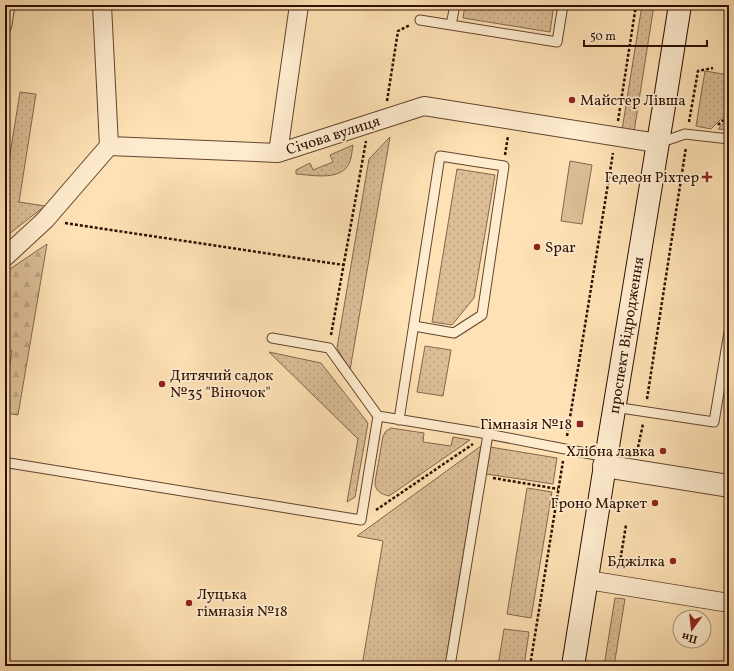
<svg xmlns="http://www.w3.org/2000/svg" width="734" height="671" viewBox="0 0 734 671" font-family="Vollkorn,serif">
  <defs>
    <pattern id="grass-dots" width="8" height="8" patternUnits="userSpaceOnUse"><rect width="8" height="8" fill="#dbbd96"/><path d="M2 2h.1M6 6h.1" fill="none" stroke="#bca180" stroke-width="1.8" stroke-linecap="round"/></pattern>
    <pattern id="forest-firs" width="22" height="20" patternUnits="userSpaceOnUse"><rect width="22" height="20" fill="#dbbd96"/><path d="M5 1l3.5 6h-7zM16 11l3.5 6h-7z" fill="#bca180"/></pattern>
  </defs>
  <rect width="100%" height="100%" fill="#fee1b4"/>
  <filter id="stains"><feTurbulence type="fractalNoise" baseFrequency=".005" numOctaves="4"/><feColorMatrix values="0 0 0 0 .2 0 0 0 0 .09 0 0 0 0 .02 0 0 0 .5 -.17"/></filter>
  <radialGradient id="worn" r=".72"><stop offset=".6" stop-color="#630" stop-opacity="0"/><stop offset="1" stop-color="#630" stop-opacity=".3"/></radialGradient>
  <path fill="url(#grass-dots)" stroke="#84664c" d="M465 5H554L550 32 463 18Z
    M642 5H654L634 132 622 130Z
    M705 71 729 75V111L711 129 696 126Z
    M20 92 36 94 19 202 45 206 5 237V186Z
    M729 118V130L718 129Z
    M390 137 350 370 337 348 369 159Z
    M353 145C352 150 352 156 350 161 343 182 313 175 296 174V170L310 163 313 170 333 162 330 155Z
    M457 169 495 175 474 298 452 325 432 322Z
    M425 346 451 350 443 396 417 392Z
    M269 352 321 363 368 423 355 497 347 502 358 439Z
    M391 428 424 433 423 442 451 446 453 437 470 440 389 496C381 494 375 491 375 482L383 436 386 431Z
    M481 446 445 666H362L383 541 357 536Z
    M490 447 557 458 553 484 486 474Z
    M527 488 552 492 531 618 507 614Z
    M615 598 625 599 614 666H604Z
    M504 629 529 632 524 666H498Z"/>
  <path fill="url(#forest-firs)" stroke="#84664c" d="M47 244 18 415 5 413V394L12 351 5 350V284L7 271Z"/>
  <path fill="#dbbd96" stroke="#84664c" d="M570 161 592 165 582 224 561 221Z"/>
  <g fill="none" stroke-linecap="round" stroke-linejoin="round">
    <defs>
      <path id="service" d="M420 20 557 42 563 5
        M451 25 455 5
        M5 30 7 25 10 5
        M659 143 685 134 729 139
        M614 407 714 422 729 332
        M378 416 488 434 606 457
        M399 420 440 156 504 166 482 315 454 333 414 326
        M9 463 361 520 378 416 329 348 272 338
        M450 666 488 434"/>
      <path id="minor" d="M102 5 109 146
        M278 153 299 5
        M5 257 45 220 109 146 278 153 424 106 657 143
        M588 580 729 603"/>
      <path id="tertiary" d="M604 466 729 486"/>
      <path id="secondary" d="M573 666 610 434 664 106 680 5"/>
    </defs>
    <use href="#service" stroke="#62442f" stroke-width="11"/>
    <use href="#minor" stroke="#62442f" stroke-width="20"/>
    <use href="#tertiary" stroke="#62442f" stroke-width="24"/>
    <use href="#secondary" stroke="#2e0f03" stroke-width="24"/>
    <path stroke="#2e0f03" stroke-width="2.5" stroke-dasharray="3 2" stroke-linecap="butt" d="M387 101 398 31 410 25
      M618 121 636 5
      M689 122 698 71 713 68
      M718 125 729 115
      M505 155 508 136
      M65 223 344 265
      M331 335 366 141
      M647 399 686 147
      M567 436 613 153
      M637 452 643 424
      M493 478 558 489
      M376 510 473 444
      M619 568 626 525
      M530 666 563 461"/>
    <use href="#service" stroke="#feecce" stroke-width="9"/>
    <use href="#minor" stroke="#feecce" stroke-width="18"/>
    <use href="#tertiary" stroke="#feecce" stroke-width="22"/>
    <use href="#secondary" stroke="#feecce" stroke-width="22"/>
  </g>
  <g fill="#8f2418" stroke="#feecce" stroke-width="1.5">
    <circle cx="572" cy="100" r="4"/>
    <path d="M705 171h4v4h4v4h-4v4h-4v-4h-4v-4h4z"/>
    <circle cx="537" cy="247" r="4"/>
    <circle cx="162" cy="384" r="4"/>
    <rect x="576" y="420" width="8" height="8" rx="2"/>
    <circle cx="663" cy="451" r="4"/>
    <circle cx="655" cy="503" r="4"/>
    <circle cx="673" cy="561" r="4"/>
    <circle cx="189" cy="603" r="4"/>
  </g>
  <g text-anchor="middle" stroke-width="3.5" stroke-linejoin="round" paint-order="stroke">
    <g font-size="15" fill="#2e0f03" stroke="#feecce" text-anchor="end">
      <text x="580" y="105" text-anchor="start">Майстер Лівша</text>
      <text x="699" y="182">Гедеон Ріхтер</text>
      <text x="545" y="252" text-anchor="start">Spar</text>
      <text x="170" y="380" text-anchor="start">Дитячий садок<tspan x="170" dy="17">№35 "Віночок"</tspan></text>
      <text x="572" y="429">Гімназія №18</text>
      <text x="655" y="456">Хлібна лавка</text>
      <text x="647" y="508">Гроно Маркет</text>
      <text x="665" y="566">Бджілка</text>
      <text x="197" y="599" text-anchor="start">Луцька<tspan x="197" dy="17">гімназія №18</tspan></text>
    </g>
    <g font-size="15" fill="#2e0f03" stroke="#feecce">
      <text transform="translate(333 135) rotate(-18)" y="5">Січова вулиця</text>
      <text transform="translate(626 335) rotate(-81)" y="5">проспект Відродження</text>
    </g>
  </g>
  <rect width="734" height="671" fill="none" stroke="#fee1b4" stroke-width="20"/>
  <rect x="6" y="6" width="722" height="659" fill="none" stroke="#2e0f03" stroke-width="2"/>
  <rect x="10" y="10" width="714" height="651" fill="none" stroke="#2e0f03"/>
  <g transform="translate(692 629) rotate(195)"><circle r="19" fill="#feecce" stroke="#ab947d"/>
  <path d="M0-3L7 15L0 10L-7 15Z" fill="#8f2418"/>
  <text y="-6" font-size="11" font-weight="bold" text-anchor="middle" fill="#2e0f03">Пн</text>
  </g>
  <path d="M584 40v6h123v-6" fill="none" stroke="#2e0f03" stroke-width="2"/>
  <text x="590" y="40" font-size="12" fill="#2e0f03" stroke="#feecce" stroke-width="3" paint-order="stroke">50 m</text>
  <rect width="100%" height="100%" filter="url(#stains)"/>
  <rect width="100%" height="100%" fill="url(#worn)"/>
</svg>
